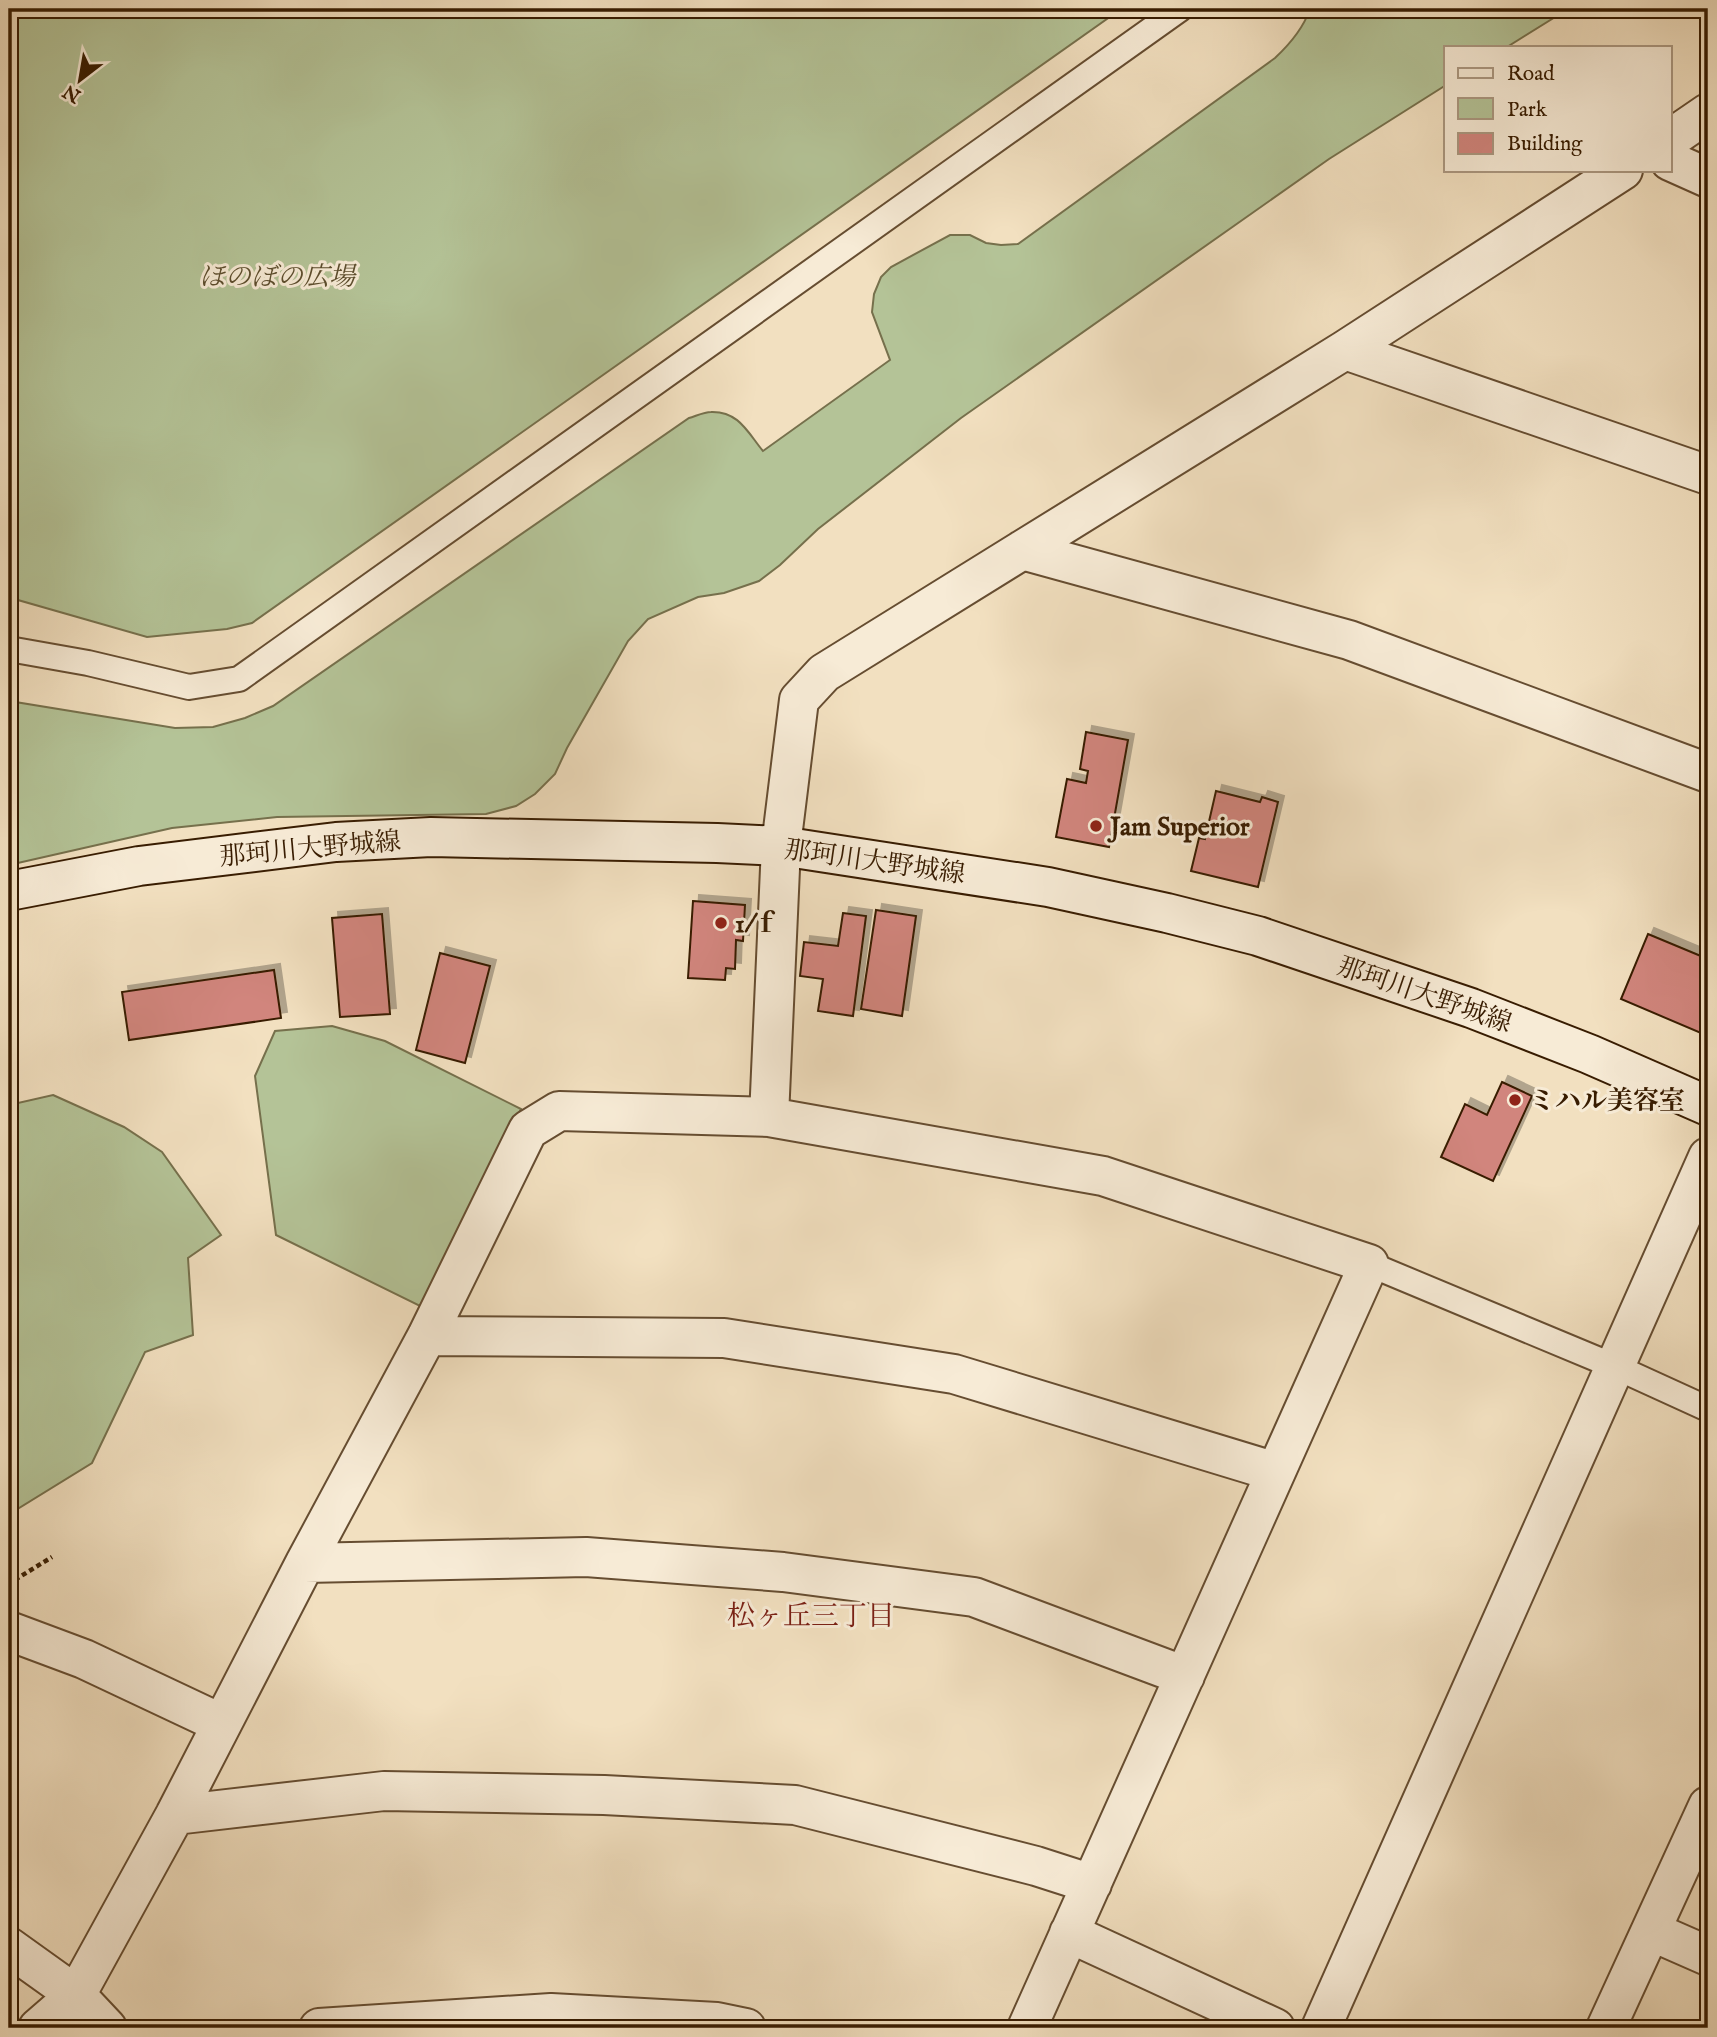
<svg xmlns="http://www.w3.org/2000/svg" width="1717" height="2037" viewBox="0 0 1717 2037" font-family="'IM FELL English','Noto Serif JP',serif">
  <defs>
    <filter id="shadow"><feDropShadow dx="6" dy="-6" stdDeviation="0" flood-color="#0004"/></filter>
  </defs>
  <rect width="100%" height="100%" fill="#f2e0c0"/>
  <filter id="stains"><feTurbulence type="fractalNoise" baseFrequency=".00286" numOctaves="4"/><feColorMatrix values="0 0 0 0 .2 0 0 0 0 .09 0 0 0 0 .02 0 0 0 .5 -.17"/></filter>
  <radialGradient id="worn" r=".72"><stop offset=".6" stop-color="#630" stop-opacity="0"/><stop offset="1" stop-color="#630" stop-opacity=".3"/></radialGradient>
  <path fill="#b4c397" stroke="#76704c" stroke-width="2" d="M9 9H1121L252 623 227 629 147 637 18 600 9 591Z
    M1310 9H1568L1507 47H1446V85L1329 159 961 418 818 529 780 565 759 581 724 593 698 597 648 619 628 641 567 748 555 774 535 794 516 806 486 814 277 817 172 828 9 865V701L175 728 213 727 245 718 273 706 689 418C696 416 704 412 711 412 739 411 748 433 763 451L890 360 872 312 874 294 881 277 891 267 950 235H970L986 243 1001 245 1018 244 1275 58C1290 44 1303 29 1310 9Z
    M332 1026 385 1041 521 1109 422 1307 276 1235 255 1076 275 1031Z
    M53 1095 124 1127 162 1152 221 1235 188 1258 193 1335 145 1352 92 1463 16 1510 9 1520V1105Z"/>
  <path fill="#d1857d" stroke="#381c01" stroke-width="2" filter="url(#shadow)" d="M1086 732 1128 740 1109 847 1056 837 1067 779 1086 783 1088 771 1080 769Z
    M1216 791 1260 802 1262 797 1278 802 1258 887 1191 871 1199 838 1205 839Z
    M693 901 745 905 743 941 736 940 735 969 726 968 725 980 688 978Z
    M876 910 916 916 902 1016 861 1009Z
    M843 913 866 916 853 1016 818 1011 823 979 800 976 804 942 838 946Z
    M382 914 390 1014 340 1017 332 918Z
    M1648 934 1708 959V1036L1621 999Z
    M440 953 490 966 465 1063 416 1050Z
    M274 970 281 1018 129 1040 122 992Z
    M1502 1082 1532 1096 1493 1181 1441 1157 1465 1104 1487 1115Z"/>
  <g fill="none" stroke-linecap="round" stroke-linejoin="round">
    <defs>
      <path id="service" d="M9 649 88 663 189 687 239 679 1180 9
        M1369 1264 1616 1367 1708 1409"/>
      <path id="minor" d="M1670 139 1708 113
        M1670 161 1708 178
        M1345 350 1708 475
        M1022 550 1349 640 1708 773
        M769 1117 781 846 799 700 824 673 1345 350 1623 170
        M427 1336 724 1338 954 1374 1276 1472
        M305 1563 586 1557 783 1572 974 1597 1185 1676
        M9 1631 84 1659 222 1724
        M175 1815 384 1791 604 1795 795 1805 1036 1866 1092 1884
        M1651 1931 1708 1956
        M1069 1933 1275 2028
        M9 1947 76 1995 107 2028
        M38 2028 76 1995 175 1815 305 1563 427 1336 528 1130 559 1111 769 1117 1103 1176 1369 1264 1027 2028
        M319 2028 551 2013 717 2022 746 2028
        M1606 2028 1708 1806"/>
      <path id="tertiary" d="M1321 2028 1708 1157"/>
      <path id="secondary" d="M9 891 139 866 336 842 431 837 717 843 781 846 1048 887 1167 913 1258 936 1471 1008 1589 1054 1708 1106"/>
    </defs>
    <use href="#service" stroke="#664d31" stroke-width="28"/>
    <use href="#minor" stroke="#664d31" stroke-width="42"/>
    <use href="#tertiary" stroke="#664d31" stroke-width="42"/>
    <use href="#secondary" stroke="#381c01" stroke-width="42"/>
    <path stroke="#381c01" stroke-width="4.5" stroke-dasharray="5 3.5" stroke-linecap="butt" d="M9 1586 13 1581 52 1557"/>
    <use href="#service" stroke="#f7ebd6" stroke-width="24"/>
    <use href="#minor" stroke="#f7ebd6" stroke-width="38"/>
    <use href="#tertiary" stroke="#f7ebd6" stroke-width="38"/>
    <use href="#secondary" stroke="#f7ebd6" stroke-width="38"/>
  </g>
  <g fill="#8f2418" stroke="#f7ebd6" stroke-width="2.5">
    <circle cx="1096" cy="826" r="7"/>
    <circle cx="721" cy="923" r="7"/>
    <circle cx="1515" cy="1100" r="7"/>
  </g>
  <g text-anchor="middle" stroke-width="6" stroke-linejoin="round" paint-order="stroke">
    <g font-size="26" font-style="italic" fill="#5d4e2e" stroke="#f7ebd6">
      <text x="277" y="285">ほのぼの広場</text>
    </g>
    <g font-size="26" font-weight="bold" fill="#381c01" stroke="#f7ebd6" text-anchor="start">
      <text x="1110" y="835">Jam Superior</text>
      <text x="735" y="932">1/ｆ</text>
      <text x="1529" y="1109">ミハル美容室</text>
    </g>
    <g font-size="26" fill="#381c01" stroke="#f7ebd6">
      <text transform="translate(310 848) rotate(-5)" y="9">那珂川大野城線</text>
      <text transform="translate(875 861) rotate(8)" y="9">那珂川大野城線</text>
      <text transform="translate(1425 994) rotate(19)" y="9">那珂川大野城線</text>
    </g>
    <g font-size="28" fill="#7a1f14" stroke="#f7ebd6">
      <text x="811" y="1625">松ヶ丘三丁目</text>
    </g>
  </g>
  <rect width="1717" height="2037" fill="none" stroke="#f2e0c0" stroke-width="35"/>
  <rect x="10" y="10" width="1696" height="2016" fill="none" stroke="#381c01" stroke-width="3.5"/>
  <rect x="18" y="18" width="1682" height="2002" fill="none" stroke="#381c01" stroke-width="2"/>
  <rect x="1444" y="46" width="228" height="126" fill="#f7ebd6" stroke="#ab9881" stroke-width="2"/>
  <rect x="1458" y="68" width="35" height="10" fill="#f7ebd6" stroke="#ab9881" stroke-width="2"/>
  <text x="1507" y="80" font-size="21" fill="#381c01">Road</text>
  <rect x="1458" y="98" width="35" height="21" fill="#b4c397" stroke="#ab9881" stroke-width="2"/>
  <text x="1507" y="116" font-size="21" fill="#381c01">Park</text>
  <rect x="1458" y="133" width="35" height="21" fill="#d1857d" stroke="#ab9881" stroke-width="2"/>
  <text x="1507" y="150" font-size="21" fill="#381c01">Building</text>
  <g transform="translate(80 80) rotate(211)" stroke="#f7ebd6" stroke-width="5" paint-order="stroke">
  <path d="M0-5L12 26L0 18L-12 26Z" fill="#381c01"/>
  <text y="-10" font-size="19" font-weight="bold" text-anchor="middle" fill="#381c01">N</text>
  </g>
  <rect width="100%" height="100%" filter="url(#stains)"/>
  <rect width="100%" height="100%" fill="url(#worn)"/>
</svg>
